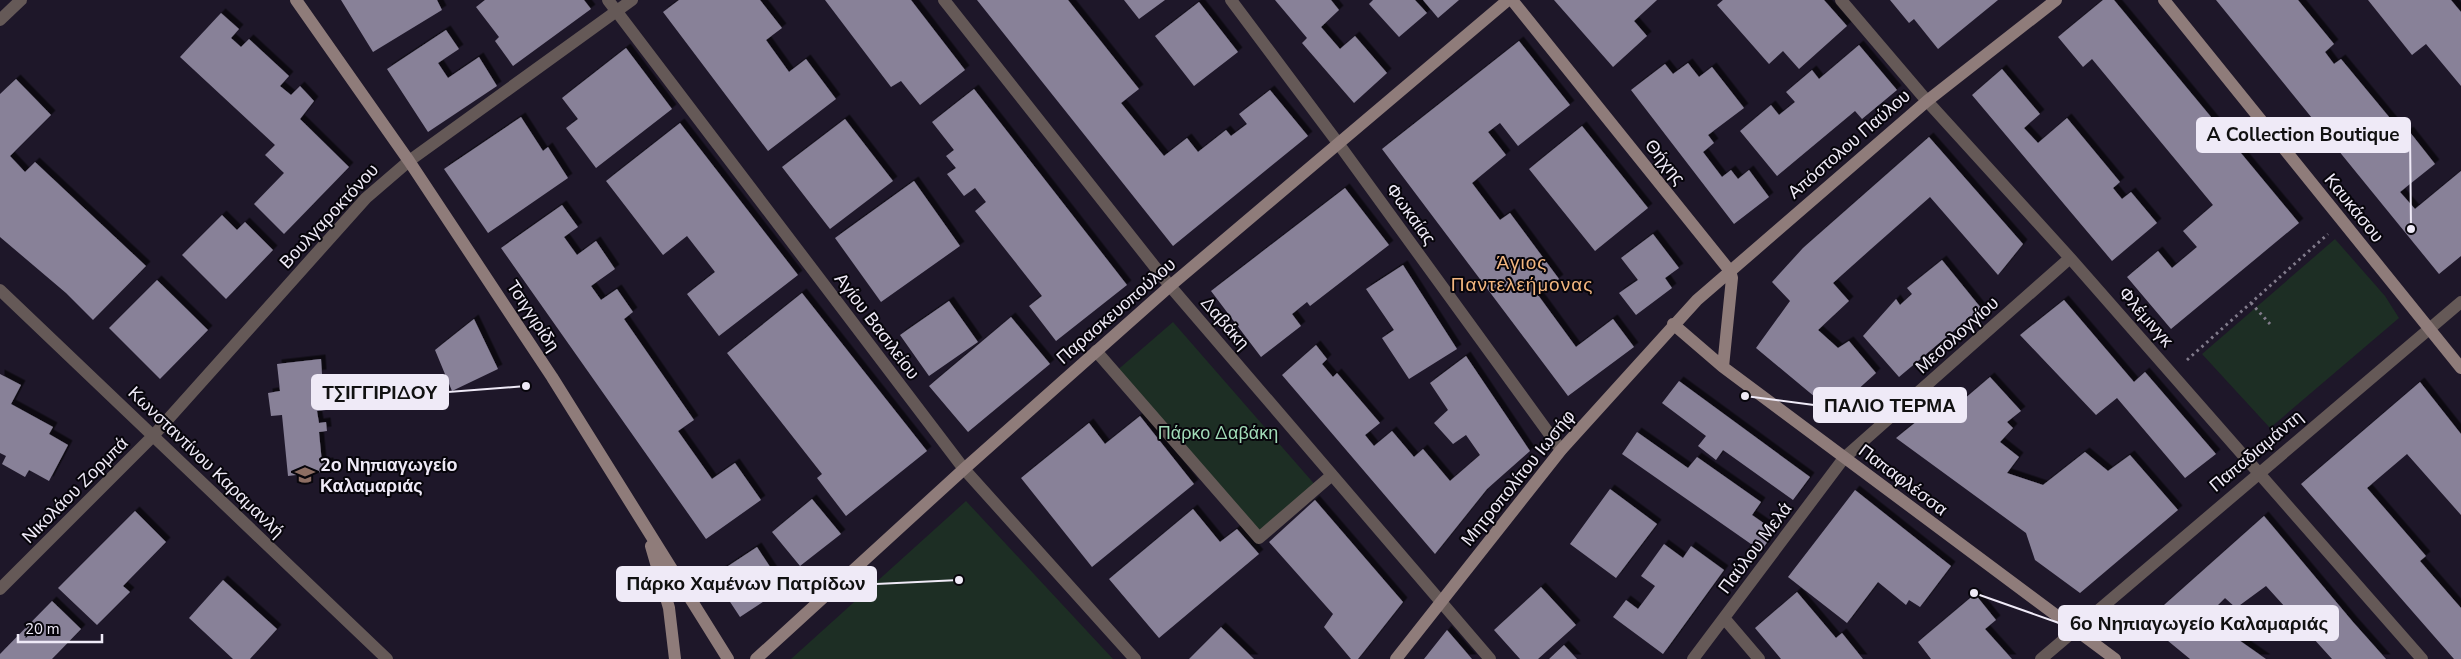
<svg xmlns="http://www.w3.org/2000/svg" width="2461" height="659" viewBox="0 0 2461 659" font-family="'Nunito Sans',sans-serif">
  <defs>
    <filter id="shadow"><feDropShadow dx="4.5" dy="-4.5" stdDeviation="0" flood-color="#0009"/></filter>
  </defs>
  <rect width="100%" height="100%" fill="#1e1729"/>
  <path fill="#1d2e24" d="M2335 239 2385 296 2399 318 2270 428 2202 354Z
    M1173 322 1317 487 1259 538 1114 373Z
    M966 501 1113 659H791Z"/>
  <path fill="#888198" filter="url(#shadow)" d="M341 0H437L442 10 373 52Z
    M485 0H584L591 9 513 66 495 41 499 37 476 7Z
    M679 0H760L782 28 766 40 789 72 806 59 836 99 768 151 663 12Z
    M825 0H911L965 70 920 105 901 81 891 87Z
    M977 0H1068L1139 89 1121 103 1164 156 1187 138 1198 152 1226 130 1231 136 1247 124 1239 114 1270 90 1308 136 1173 246Z
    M1124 0H1165L1139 19Z
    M1275 0H1331L1339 10 1321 27 1340 49 1355 36 1387 73 1354 103 1302 43 1307 38Z
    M1373 0H1415L1427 13 1399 37 1369 4Z
    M1423 0H1459L1438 18Z
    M1554 0H1657L1634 21 1647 36 1613 67Z
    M1723 0H1824L1847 26 1799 69 1783 51 1769 64 1717 5Z
    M1890 0H1998L1938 49 1914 19 1909 23Z
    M2103 0H2114L2299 223 2171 329 2127 277 2158 251 2172 268 2197 247 2183 231 2213 205 2092 59 2083 67 2058 37Z
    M2216 0H2298L2334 44 2325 52 2334 64 2341 59 2404 135 2409 131 2435 164 2400 192 2415 209 2461 171V256L2439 274Z
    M2368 0H2451L2461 12V86L2426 44 2412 55Z
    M1199 2 1238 52 1194 86 1155 36Z
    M221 13 239 29 231 38 241 47 249 39 289 76 280 86 291 95 300 86 314 101 300 119 349 167 284 234 254 204 284 173 265 155 275 145 180 57Z
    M446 30 459 49 438 63 448 78 479 57 497 86 428 132 387 69Z
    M1519 41 1570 105 1518 146 1500 123 1488 132 1506 155 1472 183 1500 220 1510 213 1559 279 1538 295 1576 347 1613 319 1634 347 1568 396 1382 149Z
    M1859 45 1897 90 1862 119 1855 111 1777 176 1740 131 1771 105 1779 115 1795 102 1786 92 1812 70 1819 79Z
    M626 48 672 109 596 168 566 128 578 119 562 98Z
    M1688 63 1699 77 1712 67 1744 108 1708 135 1714 143 1703 152 1722 177 1731 170 1738 179 1749 170 1769 197 1734 224 1631 90 1665 64 1673 74Z
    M2002 69 2040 114 2024 128 2038 143 2067 118 2120 182 2113 188 2122 199 2131 192 2157 223 2112 261 1972 95Z
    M16 79 51 115 10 156 25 172 35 162 146 266 93 320 66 293 0 237V94Z
    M974 89 1127 285 1056 341 1029 306 1042 296 975 211 986 202 975 188 964 196 947 174 956 168 946 156 954 150 932 122Z
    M521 117 543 151 548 147 568 178 488 233 444 169Z
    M845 119 893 181 830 229 782 167Z
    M680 123 798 275 719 336 687 294 715 272 687 236 663 255 606 181Z
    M1582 126 1648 208 1595 251 1529 169Z
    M1929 137 2023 244 1998 275 1930 197 1871 249 1833 283 1849 301 1818 330 1838 348 1849 341 1876 373 1833 412 1756 348 1790 301 1772 282 1803 248Z
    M914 181 960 246 881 302 835 238Z
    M1345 188 1389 245 1310 306 1307 302 1292 314 1301 326 1261 357 1211 291Z
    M562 205 578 227 564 237 577 255 596 241 615 269 591 286 601 300 617 289 633 312 624 319 694 420 678 431 712 479 735 463 761 500 706 539 501 248Z
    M222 215 237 230 245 222 273 250 226 299 182 255Z
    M1653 234 1679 268 1665 278 1672 288 1636 315 1619 293 1638 280 1621 258Z
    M1942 260 1981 308 1899 377 1863 336 1896 299 1900 305 1912 294 1907 288Z
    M1403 265 1457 349 1409 379 1382 338 1394 330 1366 289Z
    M157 280 208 330 160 379 109 328Z
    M802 293 927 451 846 516 817 478 822 474 727 353Z
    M2064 300 2134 382 2145 372 2216 454 2185 478 2117 398 2096 415 2020 335Z
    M949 301 978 342 929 376 900 335Z
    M1011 317 1050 364 968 432 929 386Z
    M474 319 498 369 452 391 435 350Z
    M1316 345 1327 359 1322 364 1333 377 1337 373 1380 423 1365 435 1374 446 1392 431 1414 457 1423 449 1450 481 1480 455 1466 435 1453 444 1434 423 1448 410 1430 383 1466 356 1530 451 1487 489 1435 554 1282 375Z
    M321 359 322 374 314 375 316 396 324 395 326 410 317 411 319 423 326 422 327 431 319 432 322 463 329 462 330 471 288 476 282 415 271 416 268 393 280 391 277 364Z
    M0 374 21 385 11 404 53 427 49 434 68 445 49 481 29 470 25 477 2 464 6 456 0 453Z
    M1990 377 2021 411 2007 422 2013 428 2000 442 2019 457 2007 473 2043 485 2085 452 2108 471 2130 455 2178 510 2080 593 2035 560 2026 533 1896 438 1947 397 1956 406Z
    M1679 381 1810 477 1793 500 1723 450 1716 460 1698 446 1706 436 1662 403Z
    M2420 382 2461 434V515L2407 454 2367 488 2426 556 2420 561 2461 608V659H2454L2301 484Z
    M1140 416 1194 484 1092 567 1021 478 1089 423 1105 444Z
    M1637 432 1688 468 1697 457 1761 502 1752 515 1775 531 1761 551 1622 454Z
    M1610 489 1657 524 1616 578 1570 544Z
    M1855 490 1951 566 1920 607 1909 600 1906 605 1878 582 1847 623 1788 577Z
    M812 499 841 534 800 566 772 532Z
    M1315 500 1403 602 1358 659H1351L1324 627 1333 614 1269 542Z
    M1193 509 1220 542 1237 529 1259 554 1159 638 1109 579Z
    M135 511 166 542 123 586 130 592 97 625 58 588Z
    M2264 516 2353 622 2386 659H2332L2266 586 2236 608 2225 598 2206 617 2266 659H2190L2145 622Z
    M1664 544 1683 558 1691 546 1724 570 1663 654 1613 617 1626 600 1638 609 1655 586 1641 576Z
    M757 547 784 588 740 617 713 576Z
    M223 580 277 629 250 659H233L189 618Z
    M1541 587 1576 625 1538 659H1520L1494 630Z
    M1797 592 1836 638 1842 633 1863 659H1781L1755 628Z
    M1975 594 1996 620 1985 629 2012 659H1931L1918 642Z
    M52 601 81 629 52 659H0V654Z
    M1221 627 1254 659H1189Z
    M1447 630 1472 659H1424Z
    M1564 645 1577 659H1549Z"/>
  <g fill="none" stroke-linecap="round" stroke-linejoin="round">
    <path stroke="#827c8c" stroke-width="3" stroke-dasharray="2.5 4" stroke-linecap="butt" d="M2251 303 2270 324
      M2187 360 2328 234"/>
    <path stroke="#655957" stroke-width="12" d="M608 0 964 469 1135 659
      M944 0 1170 286 1490 659
      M1231 0 1338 143 1561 450
      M1841 0 1927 101 2070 258 2422 659
      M0 20 21 0
      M0 290 387 659
      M1096 351 1259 538 1332 475
      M0 589 153 436 366 198 409 161 632 0
      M1724 618 1759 659
      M1693 659 1844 458 2070 258
      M2041 659 2461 302"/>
    <path stroke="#8f7c7a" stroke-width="12" d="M296 0 409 161 552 377 728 659
      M1512 0 1730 271 1732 278 1723 367
      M2164 0 2461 368
      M1673 324 1723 367 2115 659
      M651 546 669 608 675 659
      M756 659 964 469 1170 286 1508 0
      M1396 659 1561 450 1697 300 1927 101 2056 0"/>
  </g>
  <defs>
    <symbol id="school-bare" viewBox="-9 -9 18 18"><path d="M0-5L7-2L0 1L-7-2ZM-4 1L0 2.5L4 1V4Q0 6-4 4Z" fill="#8d6e63" stroke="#07050b" stroke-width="2.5" paint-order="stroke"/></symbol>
  </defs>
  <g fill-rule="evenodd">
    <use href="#school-bare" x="291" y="461" width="28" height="28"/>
  </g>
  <g text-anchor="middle" stroke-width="4" stroke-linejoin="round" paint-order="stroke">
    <g font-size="18" fill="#efeaf7" stroke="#07050b">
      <text transform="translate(1849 144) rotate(-41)" y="6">Απόστολου Παύλου</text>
      <text transform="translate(1665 162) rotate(51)" y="6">Θήχης</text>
      <text transform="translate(2354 208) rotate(51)" y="6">Καυκάσου</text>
      <text transform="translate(1411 214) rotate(54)" y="6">Φωκαίας</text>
      <text transform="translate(329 216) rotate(-47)" y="6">Βουλγαροκτόνου</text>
      <text transform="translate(1116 311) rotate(-41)" y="6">Παρασκευοπούλου</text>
      <text transform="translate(533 316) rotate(57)" y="6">Τσιγγιρίδη</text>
      <text transform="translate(2146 317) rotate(49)" y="6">Φλέμινγκ</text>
      <text transform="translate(1225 323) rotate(49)" y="6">Δαβάκη</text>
      <text transform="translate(877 326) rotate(53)" y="6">Αγίου Βασιλείου</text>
      <text transform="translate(1957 335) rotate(-42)" y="6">Μεσολογγίου</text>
      <text transform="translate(2256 451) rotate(-40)" y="6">Παπαδιαμάντη</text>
      <text transform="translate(206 462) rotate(44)" y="6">Κωνσταντίνου Καραμανλή</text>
      <text transform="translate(1518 478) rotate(-51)" y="6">Μητροπολίτου Ιωσήφ</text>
      <text transform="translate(1903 480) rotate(37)" y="6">Παπαφλέσσα</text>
      <text transform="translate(75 490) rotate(-45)" y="6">Νικολάου Ζορμπά</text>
      <text transform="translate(1755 548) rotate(-53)" y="6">Παύλου Μελά</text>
    </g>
    <g font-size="18" fill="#a1dcb8" stroke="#07050b">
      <text x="1218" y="439">Πάρκο Δαβάκη</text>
    </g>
    <g font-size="18" font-weight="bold" fill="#efeaf7" stroke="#07050b" text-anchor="start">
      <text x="320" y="471">2ο Νηπιαγωγείο<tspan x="320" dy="21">Καλαμαριάς</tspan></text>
    </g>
    <g font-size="19" letter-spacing="1" fill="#f3b67f" stroke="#07050b">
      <text x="1522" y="269">Άγιος<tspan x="1522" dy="22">Παντελεήμονας</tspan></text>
    </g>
  </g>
  <path fill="none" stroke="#efeaf7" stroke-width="2" d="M2411 229L2410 135M526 386L448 392M1745 396L1814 405M959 580L876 584M1974 593L2059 623"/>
  <g fill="#efeaf7" stroke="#07050b" stroke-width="2">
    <circle cx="2411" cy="229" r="5"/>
    <circle cx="526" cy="386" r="5"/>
    <circle cx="1745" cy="396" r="5"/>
    <circle cx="959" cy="580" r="5"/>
    <circle cx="1974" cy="593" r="5"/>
  </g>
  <g fill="#efeaf7" stroke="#efeaf7" stroke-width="2">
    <rect x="2197" y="118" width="213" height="34" rx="5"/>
    <rect x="312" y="375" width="136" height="34" rx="5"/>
    <rect x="1814" y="388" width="152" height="34" rx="5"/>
    <rect x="617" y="567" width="259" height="34" rx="5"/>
    <rect x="2059" y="606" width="279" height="34" rx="5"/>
  </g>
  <g font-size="19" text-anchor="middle" font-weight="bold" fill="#111">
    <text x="2303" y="141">A Collection Boutique</text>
    <text x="380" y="399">ΤΣΙΓΓΙΡΙΔΟΥ</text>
    <text x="1890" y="412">ΠΑΛΙΟ ΤΕΡΜΑ</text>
    <text x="746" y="590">Πάρκο Χαμένων Πατρίδων</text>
    <text x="2199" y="630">6ο Νηπιαγωγείο Καλαμαριάς</text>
  </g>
  <path d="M18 634v8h84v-8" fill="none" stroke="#efeaf7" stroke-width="2.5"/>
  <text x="25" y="634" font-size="15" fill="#efeaf7" stroke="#07050b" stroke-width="4" paint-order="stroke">20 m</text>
</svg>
